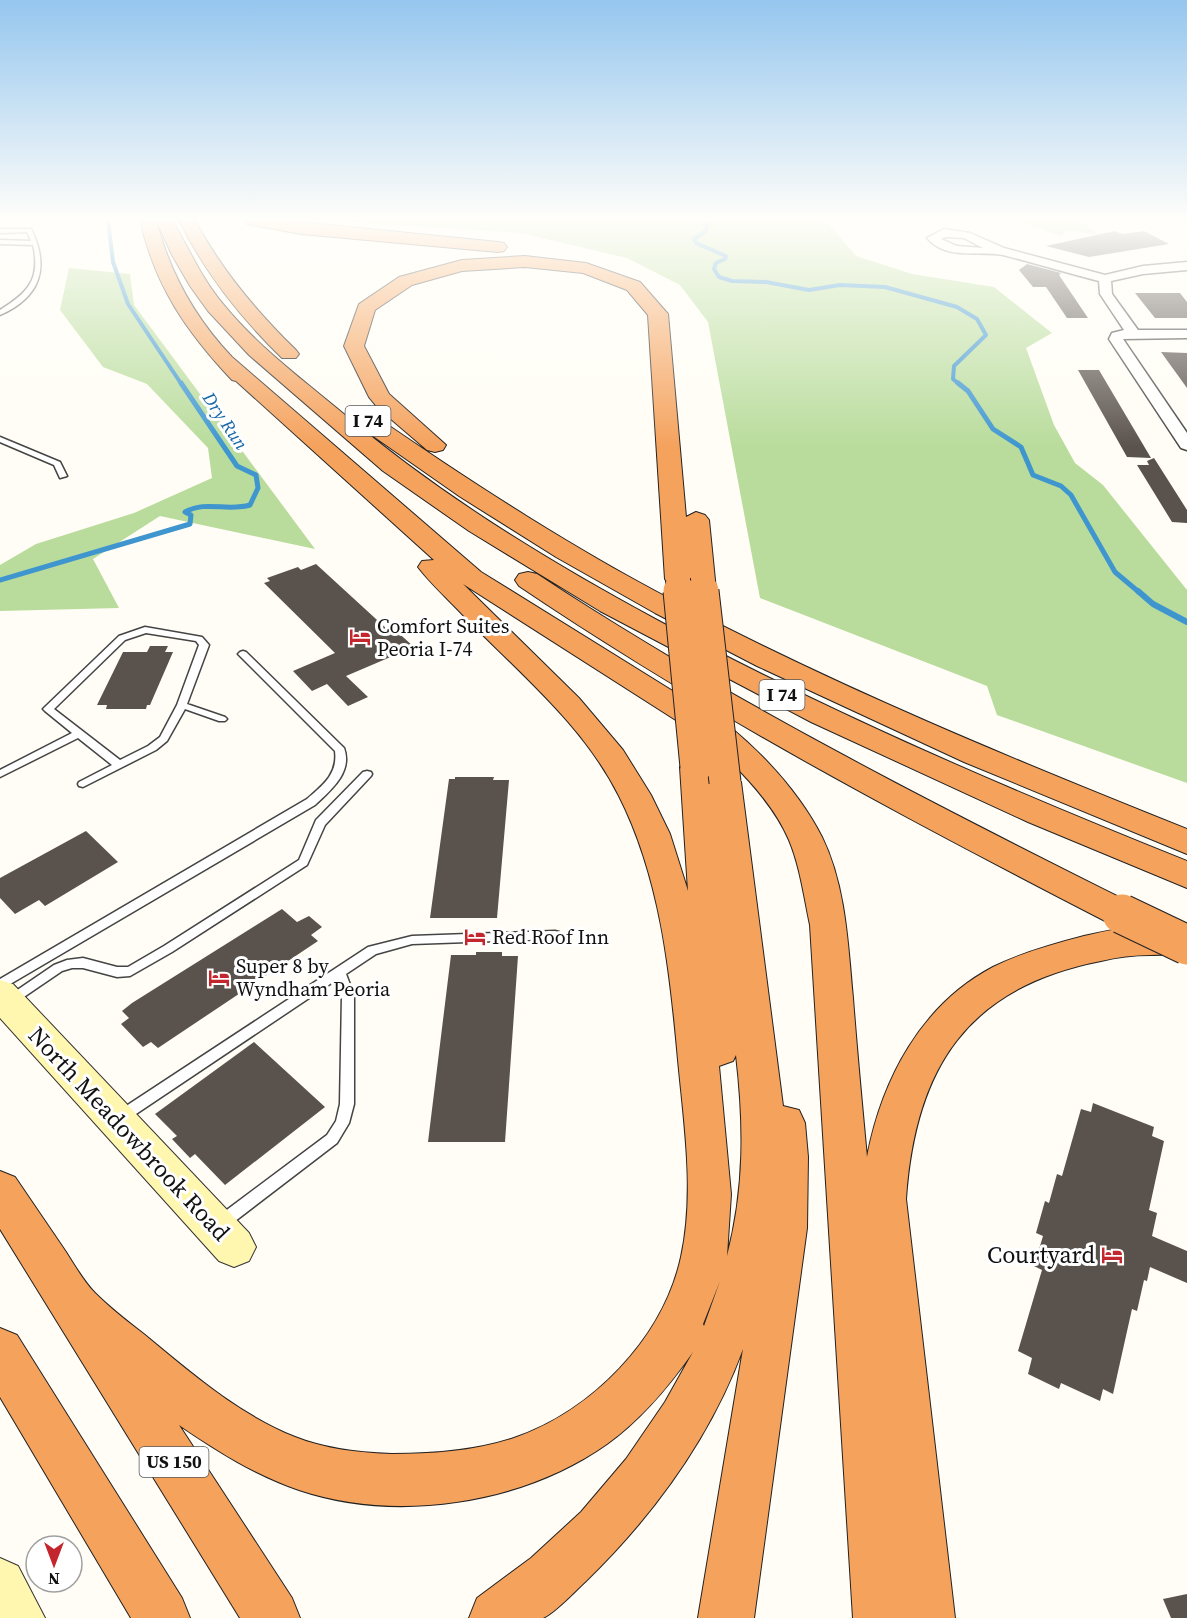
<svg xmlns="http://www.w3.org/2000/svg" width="1187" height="1618" viewBox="0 0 1187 1618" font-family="'Source Serif 4',serif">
  <rect width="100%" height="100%" fill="#fffdf5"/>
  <path fill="#b9dc9c" d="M345 220H825L856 256 912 274 994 287 1052 333 1026 348 1054 425 1075 463 1103 485 1187 590V783L997 715 987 686 760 598 708 322 680 285 627 258 521 233 342 222Z
    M1015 220H1079L1100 235 1068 230 1060 236Z
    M69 268 130 274 134 305 315 549 160 516 93 559 119 608 0 611V565L36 544 134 513 212 478 208 448 147 384 103 367 60 310Z"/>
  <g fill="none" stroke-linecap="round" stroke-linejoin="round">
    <path stroke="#3f96cf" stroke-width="4" d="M108 220 113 262 128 304 182 385
      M704 220 707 226 706 231 694 239 696 243 726 256 725 259 716 263 714 269 719 277 732 281 766 282 809 290 840 285 885 287 957 307 977 319 986 335 954 366 953 379 960 385"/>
    <path stroke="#3f96cf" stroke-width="5" d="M958 383 968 391 993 429 1021 447 1033 475 1061 486 1071 495 1115 572 1140 593
      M0 580 190 524 191 515 185 512C206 500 227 512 250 505L258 488 256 475 237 466 181 383"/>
    <path stroke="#3f96cf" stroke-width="6" d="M1138 591 1153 604 1187 622"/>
  </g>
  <path fill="#5a524d" d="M1115 231 1122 234 1144 231 1169 244 1089 257 1046 246Z
    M1027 264 1061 273 1059 275 1088 318H1067L1046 287H1033L1019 270Z
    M1135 293H1180L1187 302V318H1155Z
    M1161 352 1187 353V388Z
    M1078 370H1099L1151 458 1127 457Z
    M1154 458 1187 510V523L1172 522 1137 465H1149L1147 461Z
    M316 564 388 630 393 628 414 647 346 676 368 697 348 706 327 684 312 691 293 671 335 653 264 583 270 581 267 578 298 567 301 570Z
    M150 646H168L165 652H173L150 705H147L146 709H106L107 705H97L123 652H147Z
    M455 777H494L493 780H509L497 918H430L449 779H455Z
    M86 831 118 862 45 906 39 900 15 914 0 898V878Z
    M282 909 297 922 309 916 322 927 311 935 318 941 158 1048 151 1042 143 1047 121 1024 129 1018 122 1011 132 1003Z
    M476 952H502V956H518L505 1142H428L451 955H476Z
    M254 1042 325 1107 225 1185 195 1154 190 1158 172 1139 177 1136 155 1114Z
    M1093 1103 1154 1127 1152 1136 1164 1141 1149 1210 1157 1213 1152 1236 1187 1251V1283L1150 1267 1147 1281 1144 1280 1137 1311 1132 1309 1113 1394 1103 1389 1100 1401 1061 1383 1059 1389 1028 1374 1032 1358 1018 1351 1042 1270 1034 1266 1043 1236 1036 1233 1045 1201 1049 1203 1057 1174 1062 1176 1081 1109 1091 1112Z
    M1187 1594V1618H1171L1163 1599Z"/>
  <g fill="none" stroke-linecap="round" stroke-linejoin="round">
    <defs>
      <path id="lane" d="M0 229H31C50 267 41 297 0 315V310C28 293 41 279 33 245L0 244V240L31 241 27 232 0 233Z
        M0 437 60 462 67 476 60 478 54 465 0 442Z
        M145 627 202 637 209 645 187 704 225 717 227 719 225 721H219L185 709 167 741 156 750 83 787 79 786 78 784 79 782 112 765 78 738 0 777V770L72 733 45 711 43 709 45 707 119 636ZM146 633 196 641 199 645 177 705 160 737 148 746 120 760 54 709 125 640Z
        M243 651 246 652 344 748C353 772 331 790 315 805L0 990V979L307 799C323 785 338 774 335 751L238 654 240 652Z
        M367 771 371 772 372 774 371 776 325 825 307 865 172 952 130 976 117 977 83 968H72L62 971 15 1003 11 1005 7 1003 5 1000 7 997 54 965 67 960 83 958 117 967H128L164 946 299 860 316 820 363 772Z
        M555 931 559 932 561 935 559 938 555 939 412 944 376 954 346 974 354 995V1104L349 1123 337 1143 226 1228 221 1229 216 1228 214 1223 216 1218 327 1135 336 1121 340 1104 342 995 336 980 127 1120 122 1122 117 1120 115 1116 117 1112 368 947 412 936Z"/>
      <path id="street" d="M944 229 970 233 1004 248 1105 275 1143 266 1187 262V270L1143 274 1111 281 1112 294 1138 330H1187V338L1123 339 1187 433V450L1181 448 1109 339 1112 333 1124 330 1100 294 1099 281C1067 273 1035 263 1003 255 977 250 947 261 927 238ZM946 237 964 238 983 248 957 246 941 239Z"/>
      <path id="secondary" d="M0 980 13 984 249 1233 256 1247 249 1261 234 1267 219 1261 0 1018Z
        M0 1558 18 1566 45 1618H0Z"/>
      <path id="highway" d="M140 220H156C170 273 194 317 232 357L481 572 729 726C766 757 800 794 822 837 846 886 848 945 853 998 857 1051 862 1104 867 1157 882 1079 921 1005 993 967 1021 953 1053 944 1084 936 1114 929 1156 920 1187 930V952C1175 956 1163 954 1151 955 1134 955 1117 957 1101 961 967 987 915 1068 906 1199L955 1618H853L810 925C804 897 800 866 789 840 772 801 738 767 707 740L463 584 579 698 623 750 651 795 670 834 688 891 680 767 685 760 696 757 707 760 712 767 713 776 725 771 736 774 741 782 783 1106 799 1110 805 1123 808 1157 807 1228 754 1618H698L743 1349C710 1438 653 1516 585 1582 574 1592 556 1612 543 1618 534 1618 482 1618 469 1618L477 1598 531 1558 581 1512 626 1459 665 1402 693 1352C669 1386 642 1419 607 1444 522 1504 397 1523 299 1490 255 1475 217 1451 179 1425L292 1598 300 1618H240L0 1229V1171L15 1177C32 1202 49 1227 66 1252 75 1266 84 1282 95 1293 110 1308 128 1322 145 1335 191 1373 239 1415 295 1437 325 1449 360 1453 392 1454 433 1454 475 1451 514 1438 592 1411 663 1339 681 1257 695 1193 684 1124 678 1060 670 970 660 877 619 796 583 724 518 672 463 615 448 599 431 584 418 567L422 561 434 560 236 381 232 380C186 331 155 286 140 220ZM736 1055C744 1123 745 1188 727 1256L731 1194 719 1066 733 1061ZM720 1281 704 1326 703 1324Z
        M160 220H172C189 248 201 278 223 304 258 347 303 380 345 415 442 496 546 560 657 620 828 712 1007 789 1187 861V888L1028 822 811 722 600 611 469 531 383 471 249 355 208 311 190 286 172 255 158 224Z
        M179 220H195C221 270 256 311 296 350L299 354 296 358H282C240 317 205 273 179 220Z
        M245 220H280L498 242 504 243 507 247 504 251 498 252 301 234 247 224Z
        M525 256 586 263 640 282 668 314 686 517 696 512 705 515 709 520 716 590 713 596 703 598 693 596 690 590 689 583 678 587 669 585 665 579 648 315 627 290 583 273 525 267 462 271 412 285 375 310 364 346 389 394 446 445 443 450 435 452 427 450 378 408 369 397 344 346 359 304 399 277 462 260Z
        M374 419 382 421C477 486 574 549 676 602 842 689 1014 760 1187 829V854L964 762 757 666 655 613 556 557 459 496 366 431 363 426 366 421Z
        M528 572 537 574C728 700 931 803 1135 905L1140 914 1135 923 1122 927 1109 923C907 819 707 713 519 586L515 580 519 574Z
        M0 1328 17 1335 182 1598 190 1618H131L0 1397Z"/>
    </defs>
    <use href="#lane" stroke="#444" stroke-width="3"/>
    <use href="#street" stroke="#444" stroke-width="3"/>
    <use href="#secondary" stroke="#333" stroke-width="2"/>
    <use href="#highway" stroke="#222" stroke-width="2"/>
    <use href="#lane" fill="#fff" fill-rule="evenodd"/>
    <use href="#street" fill="#fff" fill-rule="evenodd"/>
    <use href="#secondary" fill="#fff6b0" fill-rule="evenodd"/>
    <use href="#highway" fill="#f5a25d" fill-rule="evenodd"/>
    <defs>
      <path id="highway-bridge-far2" d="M678 579 679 593
        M703 590V593"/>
      <path id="highway-bridge-far1" d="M679 591 696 767
        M703 591 725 782"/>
      <path id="highway-bridge" d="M1122 914 1187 945"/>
    </defs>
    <use href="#highway-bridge-far2" stroke="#222" stroke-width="26" stroke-linecap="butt"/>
    <use href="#highway-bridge-far1" stroke="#222" stroke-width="33" stroke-linecap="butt"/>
    <use href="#highway-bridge" stroke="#222" stroke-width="41" stroke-linecap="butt"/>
    <use href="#highway-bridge-far2" stroke="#f5a25d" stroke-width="24"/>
    <use href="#highway-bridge-far1" stroke="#f5a25d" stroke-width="31"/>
    <use href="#highway-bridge" stroke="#f5a25d" stroke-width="39"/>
  </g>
  <linearGradient id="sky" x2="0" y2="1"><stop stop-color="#95c6ee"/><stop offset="0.49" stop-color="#fffefa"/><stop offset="1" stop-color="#fffefa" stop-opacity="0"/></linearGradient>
  <rect width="1187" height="447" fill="url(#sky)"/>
  <defs>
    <symbol id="hotel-bare" viewBox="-9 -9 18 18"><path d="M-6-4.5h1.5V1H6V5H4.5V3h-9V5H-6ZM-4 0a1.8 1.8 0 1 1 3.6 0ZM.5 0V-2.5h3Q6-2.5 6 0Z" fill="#c4262e" stroke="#fff" stroke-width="2.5" paint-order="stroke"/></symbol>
  </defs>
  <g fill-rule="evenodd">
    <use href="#hotel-bare" x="345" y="622" width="30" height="30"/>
    <use href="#hotel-bare" x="460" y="922" width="30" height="30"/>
    <use href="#hotel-bare" x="204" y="963" width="30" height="30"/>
    <use href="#hotel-bare" x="1097" y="1240" width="30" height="30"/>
  </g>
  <g text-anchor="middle" stroke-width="6" stroke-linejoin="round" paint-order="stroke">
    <g font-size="18" font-style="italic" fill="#1768a6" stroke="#fff">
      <text transform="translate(225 421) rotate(56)" y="6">Dry Run</text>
    </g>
    <g fill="#fff" stroke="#585858" stroke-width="1.5">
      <rect x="345.5" y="406" width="45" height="30" rx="4.5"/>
      <rect x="759.5" y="680" width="45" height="30" rx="4.5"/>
      <rect x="139.5" y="1447" width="69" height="30" rx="4.5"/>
    </g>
    <g font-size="18" font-weight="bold" fill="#111">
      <text x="368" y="427">I 74</text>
      <text x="782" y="701">I 74</text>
      <text x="174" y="1468">US 150</text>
    </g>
    <g font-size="20" fill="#111" stroke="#fff" text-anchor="start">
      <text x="377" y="633">Comfort Suites<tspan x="377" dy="23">Peoria I-74</tspan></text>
      <text x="492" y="944">Red Roof Inn</text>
      <text x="236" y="973">Super 8 by<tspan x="236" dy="23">Wyndham Peoria</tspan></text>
    </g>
    <g font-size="24" fill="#111" stroke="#fff">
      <text transform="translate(129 1134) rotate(47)" y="8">North Meadowbrook Road</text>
    </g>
    <g font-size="24" fill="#111" stroke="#fff" text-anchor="end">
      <text x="1095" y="1263">Courtyard</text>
    </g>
  </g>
  <g transform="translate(54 1564) rotate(180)"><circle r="28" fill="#ffffff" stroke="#a0a0a0" stroke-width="1.5"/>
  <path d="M0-4.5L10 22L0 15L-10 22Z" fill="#c4262e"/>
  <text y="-9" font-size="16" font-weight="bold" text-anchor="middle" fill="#111111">N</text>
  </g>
</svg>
